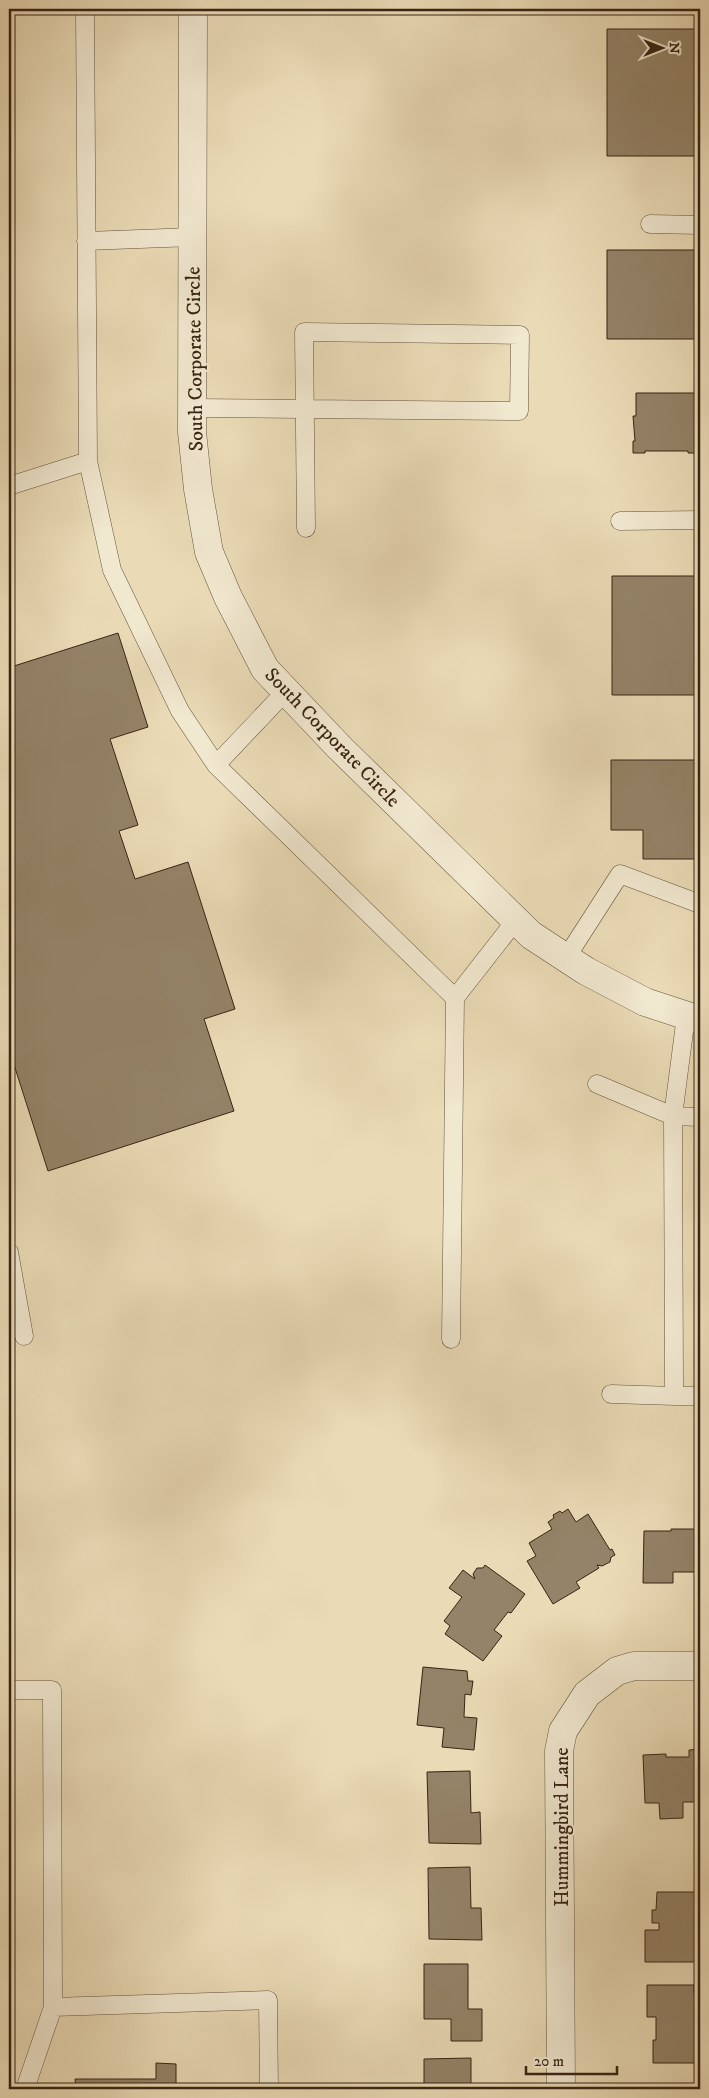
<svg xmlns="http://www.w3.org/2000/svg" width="709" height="2098" viewBox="0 0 709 2098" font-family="'IM FELL DW Pica',serif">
  <rect width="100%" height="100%" fill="#eadbb6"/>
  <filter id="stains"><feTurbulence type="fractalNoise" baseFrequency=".004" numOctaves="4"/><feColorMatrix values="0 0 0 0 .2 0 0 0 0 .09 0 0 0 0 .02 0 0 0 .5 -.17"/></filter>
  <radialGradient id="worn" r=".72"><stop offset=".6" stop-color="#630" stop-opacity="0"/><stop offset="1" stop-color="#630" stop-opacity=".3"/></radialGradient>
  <path fill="#948368" stroke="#372414" d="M607 29H700V156H607Z
    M607 250H700V339H607Z
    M636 393H700V453H688V451H645V453H633V441H635L633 416H636Z
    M612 576H700V695H612Z
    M118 633 148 727 110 739 138 825 119 831 135 879 188 862 235 1009 204 1019 234 1111 48 1171 9 1049V665L14 664V666Z
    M611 760H700V859H643V830H611Z
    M568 1509 576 1522 588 1514 610 1550 612 1549 615 1555 611 1557 610 1562 602 1566 597 1565 599 1568 576 1582 580 1588 553 1604 527 1561 536 1556 529 1543 552 1529 548 1522 554 1518 553 1515 560 1511 562 1513Z
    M671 1529H700V1572H673V1583H643L644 1531H671Z
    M485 1565 525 1594 511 1613 508 1612 494 1630 502 1636 483 1661 445 1634 450 1626 444 1621 462 1597 449 1588 463 1570 475 1579 473 1574 477 1568H483Z
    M423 1667 467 1671 468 1681H473L471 1695 465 1694 464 1717 477 1718 474 1750 442 1747 444 1728 417 1725Z
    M700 1749V1802H683V1818L660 1819 659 1803H645L643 1755 666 1754V1757H689V1750Z
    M470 1771 471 1813 480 1812 481 1844 429 1843 427 1772Z
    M470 1867 471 1908H481L482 1940 429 1939 428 1868Z
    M657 1892H700V1962H645V1930H659V1923H652V1910H656Z
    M424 1964H468V2009H482V2041H451V2019H424Z
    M647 1985H694V1994H700V2063H653V2040H656V2017H647Z
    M471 2058V2087H473V2089H424V2059Z
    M156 2063 176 2064V2089H76L75 2079H156Z
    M654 2086 699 2087V2089H654Z"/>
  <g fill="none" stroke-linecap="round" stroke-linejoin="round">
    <defs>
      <path id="lane" d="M85 9 88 461 112 570 180 711 216 765 455 998
        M650 224 700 225
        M86 241 193 237
        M192 408 519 411 520 335 304 332 306 528
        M9 486 88 461
        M620 521 700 520
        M216 765 286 691
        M566 958 620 874 700 904
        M686 1016 673 1116 674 1384 675 1396H700
        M597 1084 673 1116 700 1117
        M9 1252 24 1336
        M451 1339 455 998 516 920
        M611 1394 675 1396
        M9 1690H52L53 2007 25 2089
        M53 2007 268 2000 269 2089"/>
      <path id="street" d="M193 9 192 432 198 489 209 552 228 597 265 669 339 747 531 935 586 971 645 1002 700 1020
        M561 2089 559 1751 563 1731 587 1694 617 1671 634 1666H700"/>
    </defs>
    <use href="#lane" stroke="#64523c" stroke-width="19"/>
    <use href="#street" stroke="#64523c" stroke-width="29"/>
    <use href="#lane" stroke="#f1e8d0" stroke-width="18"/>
    <use href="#street" stroke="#f1e8d0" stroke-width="28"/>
  </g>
  <g text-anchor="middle" stroke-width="4" stroke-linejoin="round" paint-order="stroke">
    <g font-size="20" fill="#372414" stroke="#f1e8d0">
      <text transform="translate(194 359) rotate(-91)" y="7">South Corporate Circle</text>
      <text transform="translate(333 737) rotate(46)" y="7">South Corporate Circle</text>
      <text transform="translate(561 1827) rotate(-90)" y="7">Hummingbird Lane</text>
    </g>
  </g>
  <rect width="709" height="2098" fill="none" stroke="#eadbb6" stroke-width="30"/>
  <rect x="10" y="10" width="689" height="2078" fill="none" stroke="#372414" stroke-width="2.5"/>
  <rect x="15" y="15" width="679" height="2068" fill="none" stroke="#372414"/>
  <g transform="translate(662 48) rotate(90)" stroke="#f1e8d0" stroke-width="4" paint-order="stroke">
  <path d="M0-4L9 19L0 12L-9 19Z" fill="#372414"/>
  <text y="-8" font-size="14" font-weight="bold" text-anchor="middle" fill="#372414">N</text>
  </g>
  <path d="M526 2066v8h91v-8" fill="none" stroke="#372414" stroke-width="2.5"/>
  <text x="534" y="2066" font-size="15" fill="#372414" stroke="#f1e8d0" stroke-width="4" paint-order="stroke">20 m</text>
  <rect width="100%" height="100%" filter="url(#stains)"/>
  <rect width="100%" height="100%" fill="url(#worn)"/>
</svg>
